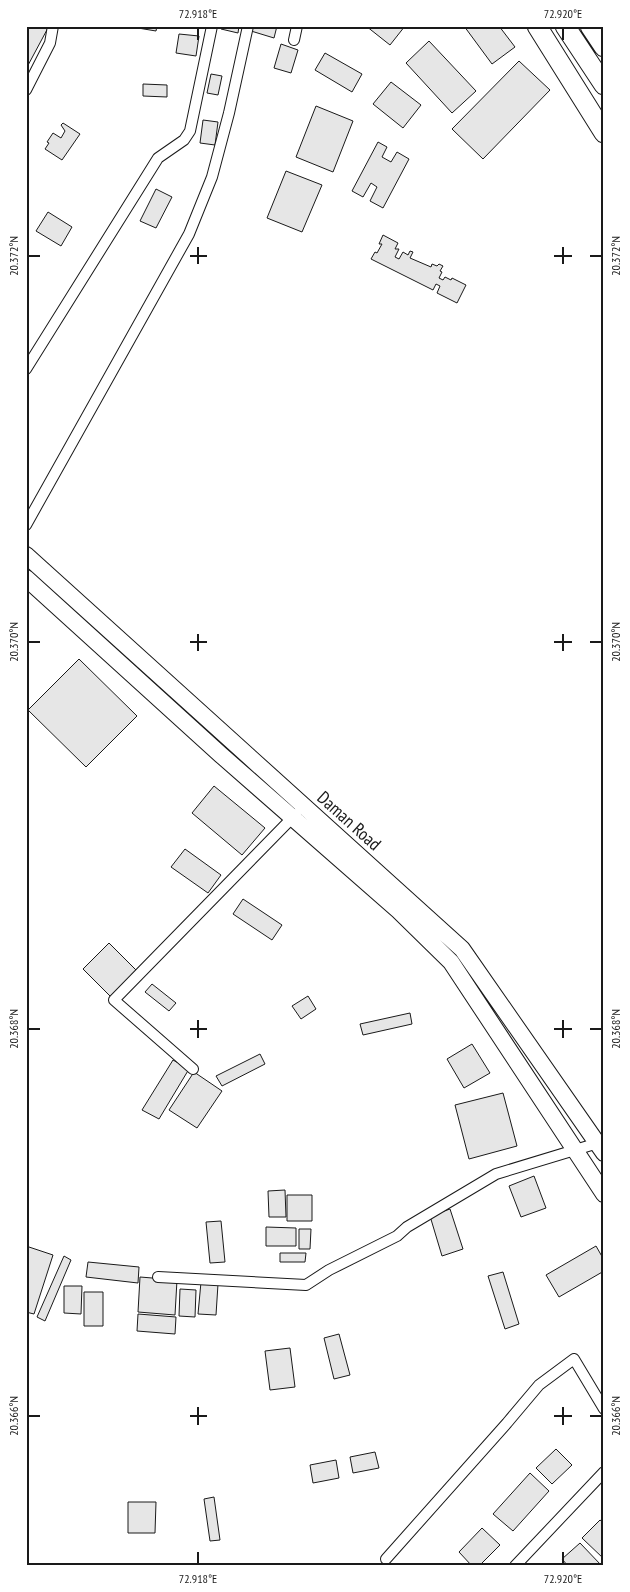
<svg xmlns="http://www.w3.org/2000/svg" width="630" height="1592" viewBox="0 0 630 1592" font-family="'PT Sans Narrow',sans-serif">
  <rect width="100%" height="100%" fill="#fff"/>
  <path fill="#e6e6e6" stroke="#1a1a1a" d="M26 26H49L26 69Z
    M126 26H157L156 31Z
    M222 26H239L238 33 221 29Z
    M253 26H277L274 38 251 31Z
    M366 26H405L390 45Z
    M464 26H499L515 47 492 64Z
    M179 34 199 36 196 56 176 53Z
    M429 41 476 91 452 113 406 63Z
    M281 44 298 50 291 73 274 68Z
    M325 53 362 74 352 92 315 70Z
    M519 61 550 90 483 159 452 129Z
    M211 74 222 76 218 95 207 93Z
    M391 82 421 105 403 128 373 104Z
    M143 84 167 85V97L143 96Z
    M316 106 353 121 333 172 296 157Z
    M203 120 218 122 215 145 200 143Z
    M63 123 80 134 62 160 45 149 49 143 47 142 53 133 61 138 65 131 61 125Z
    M378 142 387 147 382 157 391 162 397 152 409 159 383 208 370 201 377 187 371 183 363 197 352 191Z
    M286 171 322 185 302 232 267 218Z
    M156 189 172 197 156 228 140 221Z
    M48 212 72 227 61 246 36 231Z
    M383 235 398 243 395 249H399L395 257 399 259 403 252 408 255 410 251 413 252 410 258 431 267 432 264 437 266 439 264 443 266 440 271 442 272 439 278 443 280 445 277 451 280 452 278 466 285 457 303 437 293 440 286 436 284 433 290 371 259 375 252 377 253 382 244H379Z
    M79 659 137 716 86 767 28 710Z
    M214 786 265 828 242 855 192 813Z
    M185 849 221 875 208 893 171 867Z
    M243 899 282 925 272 940 233 914Z
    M109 943 137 971 111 997 83 969Z
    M152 984 176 1003 169 1011 145 992Z
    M308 996 316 1009 301 1019 292 1006Z
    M410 1013 412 1024 363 1035 360 1024Z
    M472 1044 490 1073 464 1088 447 1059Z
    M260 1054 265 1064 222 1086 216 1076Z
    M173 1060 189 1069 159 1119 142 1110Z
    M194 1072 222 1091 197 1128 169 1110Z
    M503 1093 517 1146 469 1159 455 1105Z
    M534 1176 546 1208 521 1217 509 1186Z
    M285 1190 286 1217H269L268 1191Z
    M287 1195H312V1221H287Z
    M450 1209 463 1249 442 1256 430 1216Z
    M221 1221 225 1262 210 1263 206 1222Z
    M266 1227 296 1228V1246H266Z
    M299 1229H311L310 1249H299Z
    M26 1246 53 1255 34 1314 26 1312Z
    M596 1246 604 1260V1271L559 1297 546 1275Z
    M280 1253H306L305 1262H280Z
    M64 1256 71 1260 45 1321 37 1317Z
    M88 1262 139 1267 138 1283 86 1277Z
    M503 1272 519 1324 505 1329 488 1276Z
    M140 1277 177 1280 175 1315 138 1312Z
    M201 1282 218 1284 216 1315 198 1314Z
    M64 1286H82L81 1314 64 1313Z
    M180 1289 196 1290 195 1317 179 1316Z
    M84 1292H103V1326H84Z
    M138 1314 176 1317 175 1334 137 1331Z
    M339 1334 350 1375 334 1379 324 1338Z
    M290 1348 295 1387 270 1390 265 1351Z
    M556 1449 572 1465 552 1484 536 1468Z
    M375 1452 379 1468 353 1473 350 1457Z
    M336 1460 339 1478 313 1483 310 1465Z
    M530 1473 549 1491 513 1531 493 1514Z
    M214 1497 220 1540 210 1541 204 1499Z
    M128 1502H156L155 1533H128Z
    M600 1520 604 1523V1559L582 1538Z
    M482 1528 500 1545 479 1566H472L459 1552Z
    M580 1543 601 1565 600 1566H568L562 1559Z"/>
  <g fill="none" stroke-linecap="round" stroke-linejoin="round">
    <defs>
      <path id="street" d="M294 40 297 26
        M26 90 50 43 53 26
        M26 369 158 158 184 140 190 131 212 26
        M26 525 189 234 212 177 229 113 248 26
        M193 1069 114 1000 296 814
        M158 1277 306 1285 329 1270 397 1236 407 1227 496 1174 598 1143
        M386 1559 507 1423 539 1385 574 1359 604 1409
        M515 1566 604 1472"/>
      <path id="primary" d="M26 555 462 949 604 1153
        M26 578 221 755 399 911 451 962 604 1194"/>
      <path id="highway" d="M537 26 604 133
        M565 26 604 85
        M590 26 604 47"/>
    </defs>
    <use href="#street" stroke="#1a1a1a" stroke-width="12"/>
    <use href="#primary" stroke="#1a1a1a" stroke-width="18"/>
    <use href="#highway" stroke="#1a1a1a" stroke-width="21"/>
    <use href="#street" stroke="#fff" stroke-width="10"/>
    <use href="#primary" stroke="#fff" stroke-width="16"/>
    <use href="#highway" stroke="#fff" stroke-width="19"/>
  </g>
  <path fill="none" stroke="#1a1a1a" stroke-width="2" d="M198 28V40M563 28V40M198 247V264M563 247V264M28 256H40M190 256H207M554 256H572M590 256H602M198 634V651M563 634V651M28 642H40M190 642H207M554 642H572M590 642H602M198 1020V1038M563 1020V1038M28 1029H40M190 1029H207M554 1029H572M590 1029H602M198 1407V1425M563 1407V1425M28 1416H40M190 1416H207M554 1416H572M590 1416H602M198 1552V1564M563 1552V1564"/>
  <g text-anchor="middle" stroke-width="4" stroke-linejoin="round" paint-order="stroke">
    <g font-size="18" fill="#1a1a1a" stroke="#fff">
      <text transform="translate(349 821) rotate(42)" y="6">Daman Road</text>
    </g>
  </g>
  <rect width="630" height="1592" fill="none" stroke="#ffffff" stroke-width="55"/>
  <rect x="28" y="28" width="574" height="1536" fill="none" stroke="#1a1a1a" stroke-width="2"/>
  <g font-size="12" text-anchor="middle" fill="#1a1a1a">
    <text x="198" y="18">72.918°E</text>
    <text x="563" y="18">72.920°E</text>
    <text transform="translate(14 256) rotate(-90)" y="4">20.372°N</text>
    <text transform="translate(616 256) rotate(-90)" y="4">20.372°N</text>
    <text transform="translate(14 642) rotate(-90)" y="4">20.370°N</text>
    <text transform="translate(616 642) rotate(-90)" y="4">20.370°N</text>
    <text transform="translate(14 1029) rotate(-90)" y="4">20.368°N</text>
    <text transform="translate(616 1029) rotate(-90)" y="4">20.368°N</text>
    <text transform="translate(14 1416) rotate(-90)" y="4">20.366°N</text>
    <text transform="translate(616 1416) rotate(-90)" y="4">20.366°N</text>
    <text x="198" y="1583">72.918°E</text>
    <text x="563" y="1583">72.920°E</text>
  </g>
</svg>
